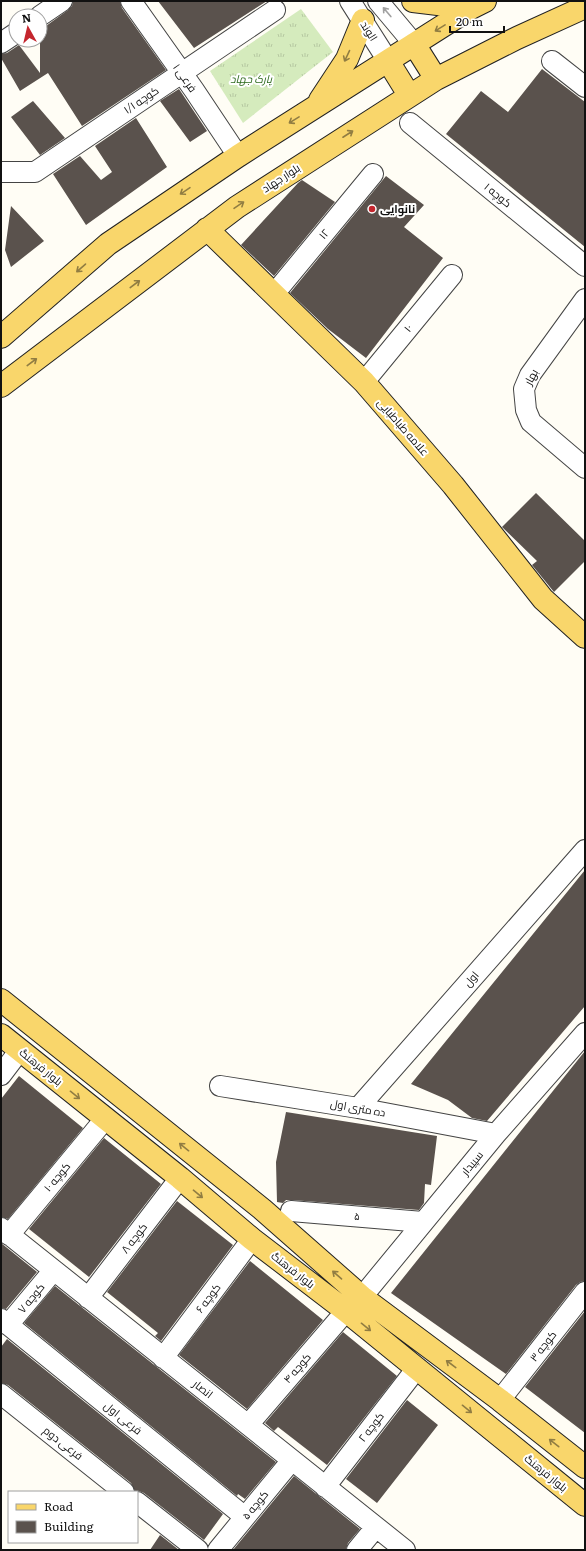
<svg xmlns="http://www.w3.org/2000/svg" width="586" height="1551" viewBox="0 0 586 1551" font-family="Literata,Cairo,serif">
  <defs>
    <pattern id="grass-tufts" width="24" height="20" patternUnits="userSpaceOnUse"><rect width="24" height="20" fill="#d5ebbd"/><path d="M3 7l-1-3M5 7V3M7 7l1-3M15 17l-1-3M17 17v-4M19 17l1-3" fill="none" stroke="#b6c8a1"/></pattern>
  </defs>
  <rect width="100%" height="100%" fill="#fffdf5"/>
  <path fill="url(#grass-tufts)" d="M301 9 333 52 243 123 210 71Z"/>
  <path fill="#5a524d" d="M73 1H120L122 8 166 70 82 126 48 73 20 91 1 58V54L7 53 19 45 40 73V27L46 26 68 10 72 6Z
    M158 1H267L194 48Z
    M542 69 585 102V247L446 134 481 91 508 112Z
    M179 89 207 131 190 142 160 101Z
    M33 101 65 138 40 155 11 117Z
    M136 118 167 167 86 225 53 174 80 156 101 180 112 172 95 146Z
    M386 176 424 205 404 227 443 258 366 358 328 329 290 293Z
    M302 180 335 202 274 276 241 245 298 183Z
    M11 206 44 241 11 267 5 250Z
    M536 493 585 541V561L554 592 532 565 537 561 502 527Z
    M585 870V1006L487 1121 472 1118 448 1100 411 1084Z
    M585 1051V1281L580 1282 576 1285 506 1374 391 1293Z
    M19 1076 83 1128 8 1219 1 1217V1099Z
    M286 1112 437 1136 431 1185 425 1184 424 1203 419 1210 292 1200H286L283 1203 277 1202 276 1162Z
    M104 1138 161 1184 89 1277 29 1229Z
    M177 1201 233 1245 161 1341 155 1336 158 1333 107 1292Z
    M1 1243 37 1272 6 1309 1 1308Z
    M250 1261 323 1320 247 1409 179 1355Z
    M55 1286 276 1462 245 1499 238 1494 237 1496 24 1323Z
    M585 1311V1433L525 1387Z
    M343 1332 397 1376 327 1465 278 1427 274 1431 265 1423Z
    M7 1339 223 1514 204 1540 144 1493 139 1491H135L131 1483 8 1385 1 1383V1347Z
    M407 1400 438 1425 377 1503 346 1479Z
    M294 1476 360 1529 348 1543 346 1550H233Z
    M160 1535 179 1550H150Z"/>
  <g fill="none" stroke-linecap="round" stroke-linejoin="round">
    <defs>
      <path id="minor" d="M131 1 194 90 238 156
        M350 1 388 61
        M378 1 414 44
        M40 16 62 1
        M1 43 16 33
        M552 61 585 87
        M410 123 585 266
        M1 172H35L275 10
        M274 294 373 174
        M585 299 530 375 524 389 526 410 531 422 585 468
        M364 382 452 275
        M1 1075 20 1050
        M220 1086 358 1108 496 1134
        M358 1108 585 850
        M291 1211 423 1222
        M1 1228 405 1550
        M9 1235 105 1119
        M88 1298 180 1178
        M1 1319 245 1517
        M8 1325 53 1271
        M163 1358 252 1239
        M1 1394 124 1492
        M500 1400 585 1292
        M248 1425 346 1311 362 1297 496 1134 585 1033
        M325 1487 417 1368
        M137 1502 198 1550
        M218 1550 292 1460
        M357 1550 376 1527"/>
      <path id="major" d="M413 1 471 8
        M414 44 436 79
        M388 61 409 95
        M320 100 347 59 363 20
        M207 229 364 382 453 485 543 599 585 637
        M1 337 108 244 238 156 471 8 485 1
        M1 386 237 207 436 79 517 38 585 7
        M1 1000 262 1209 362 1297 500 1400 585 1467
        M1 1035 180 1178 252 1239 346 1311 585 1505"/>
    </defs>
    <use href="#minor" stroke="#444" stroke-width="22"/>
    <use href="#major" stroke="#222" stroke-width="24"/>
    <use href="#minor" stroke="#fff" stroke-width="20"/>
    <use href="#major" stroke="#f9d66b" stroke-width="22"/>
  </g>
  <defs><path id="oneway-shaft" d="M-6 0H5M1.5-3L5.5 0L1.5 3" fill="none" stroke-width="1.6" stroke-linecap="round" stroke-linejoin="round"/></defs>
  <use stroke="#a0a0a0" href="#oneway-shaft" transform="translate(387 12) rotate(-130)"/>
  <g stroke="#917d42">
    <use href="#oneway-shaft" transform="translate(440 28) rotate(148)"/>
    <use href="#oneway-shaft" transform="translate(347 56) rotate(115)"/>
    <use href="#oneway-shaft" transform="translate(294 120) rotate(148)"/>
    <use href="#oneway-shaft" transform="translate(348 134) rotate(-33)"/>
    <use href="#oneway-shaft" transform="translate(185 191) rotate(146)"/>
    <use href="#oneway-shaft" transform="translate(239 205) rotate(-34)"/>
    <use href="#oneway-shaft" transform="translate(81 268) rotate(139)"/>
    <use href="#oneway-shaft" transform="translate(135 284) rotate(-37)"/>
    <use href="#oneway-shaft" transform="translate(32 362) rotate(-37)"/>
    <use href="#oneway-shaft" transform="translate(75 1095) rotate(39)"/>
    <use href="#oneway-shaft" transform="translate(184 1147) rotate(-141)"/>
    <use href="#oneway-shaft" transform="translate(198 1194) rotate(40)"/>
    <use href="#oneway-shaft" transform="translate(337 1275) rotate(-139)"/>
    <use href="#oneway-shaft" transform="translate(366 1327) rotate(39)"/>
    <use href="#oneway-shaft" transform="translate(451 1364) rotate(-143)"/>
    <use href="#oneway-shaft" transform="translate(467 1409) rotate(39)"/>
    <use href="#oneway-shaft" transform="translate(554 1443) rotate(-142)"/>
  </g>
  <circle fill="#c4262e" stroke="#fff" stroke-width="1.5" cx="372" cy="209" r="4"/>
  <g text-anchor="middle" stroke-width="4" stroke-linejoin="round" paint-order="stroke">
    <g font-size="11" fill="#111" stroke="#fff">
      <text transform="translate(369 31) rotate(58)" y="4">الوند</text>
      <text transform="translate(185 78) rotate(55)" y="4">فرعی ۱</text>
      <text transform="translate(141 100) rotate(-34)" y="4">کوچه ۱/۱</text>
      <text transform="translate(281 178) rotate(-33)" y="4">بلوار جهاد</text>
      <text transform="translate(498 195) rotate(39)" y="4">کوچه ۱</text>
      <text transform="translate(324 234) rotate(-50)" y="4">۱۲</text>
      <text transform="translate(408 328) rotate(-51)" y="4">۱۰</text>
      <text transform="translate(531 377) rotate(-62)" y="4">بهار</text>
      <text transform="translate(403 427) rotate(49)" y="4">علامه طباطبایی</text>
      <text transform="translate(471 979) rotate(-49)" y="4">اول</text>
      <text transform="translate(41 1067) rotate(39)" y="4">بلوار فرهنگ</text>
      <text transform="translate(358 1108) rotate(10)" y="4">ده متری اول</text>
      <text transform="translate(472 1163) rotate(-51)" y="4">سپیدار</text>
      <text transform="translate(57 1177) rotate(-50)" y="4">کوچه ۱۰</text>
      <text transform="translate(357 1216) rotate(5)" y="4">۵</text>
      <text transform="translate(134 1238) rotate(-52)" y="4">کوچه ۸</text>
      <text transform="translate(293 1270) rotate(38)" y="4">بلوار فرهنگ</text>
      <text transform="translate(31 1298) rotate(-50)" y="4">کوچه ۷</text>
      <text transform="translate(208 1298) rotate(-53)" y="4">کوچه ۶</text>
      <text transform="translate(543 1346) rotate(-52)" y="4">کوچه ۳</text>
      <text transform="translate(297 1368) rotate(-49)" y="4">کوچه ۴</text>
      <text transform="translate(203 1389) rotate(38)" y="4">انصار</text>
      <text transform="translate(123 1418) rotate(39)" y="4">فرعی اول</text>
      <text transform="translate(371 1427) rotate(-52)" y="4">کوچه ۲</text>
      <text transform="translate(63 1443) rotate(38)" y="4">فرعی دوم</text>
      <text transform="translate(546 1473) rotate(39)" y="4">بلوار فرهنگ</text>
      <text transform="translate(255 1505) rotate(-50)" y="4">کوچه ۵</text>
    </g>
    <g font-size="11" font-style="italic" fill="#2f6b1f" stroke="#fff">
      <text x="251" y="83">پارک جهاد</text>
    </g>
    <g font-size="11" font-weight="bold" fill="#111" stroke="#fff" text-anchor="start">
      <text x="380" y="213">نانوایی</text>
    </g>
  </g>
  <rect width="586" height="1551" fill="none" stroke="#111111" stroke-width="4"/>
  <rect x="8" y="1491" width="130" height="52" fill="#ffffff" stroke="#a0a0a0"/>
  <rect x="16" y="1504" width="20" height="6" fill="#f9d66b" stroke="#a0a0a0"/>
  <text x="44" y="1511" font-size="12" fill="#111111">Road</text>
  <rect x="16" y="1521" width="20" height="12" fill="#5a524d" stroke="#a0a0a0"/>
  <text x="44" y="1531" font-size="12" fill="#111111">Building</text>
  <g transform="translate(28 28) rotate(352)"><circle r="19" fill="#ffffff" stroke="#a0a0a0"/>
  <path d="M0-3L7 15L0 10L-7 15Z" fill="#c4262e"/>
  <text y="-6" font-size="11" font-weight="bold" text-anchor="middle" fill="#111111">N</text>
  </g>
  <path d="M450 26v6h54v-6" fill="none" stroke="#111111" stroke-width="2"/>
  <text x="456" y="26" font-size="12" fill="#111111" stroke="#ffffff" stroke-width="3" paint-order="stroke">20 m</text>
</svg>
